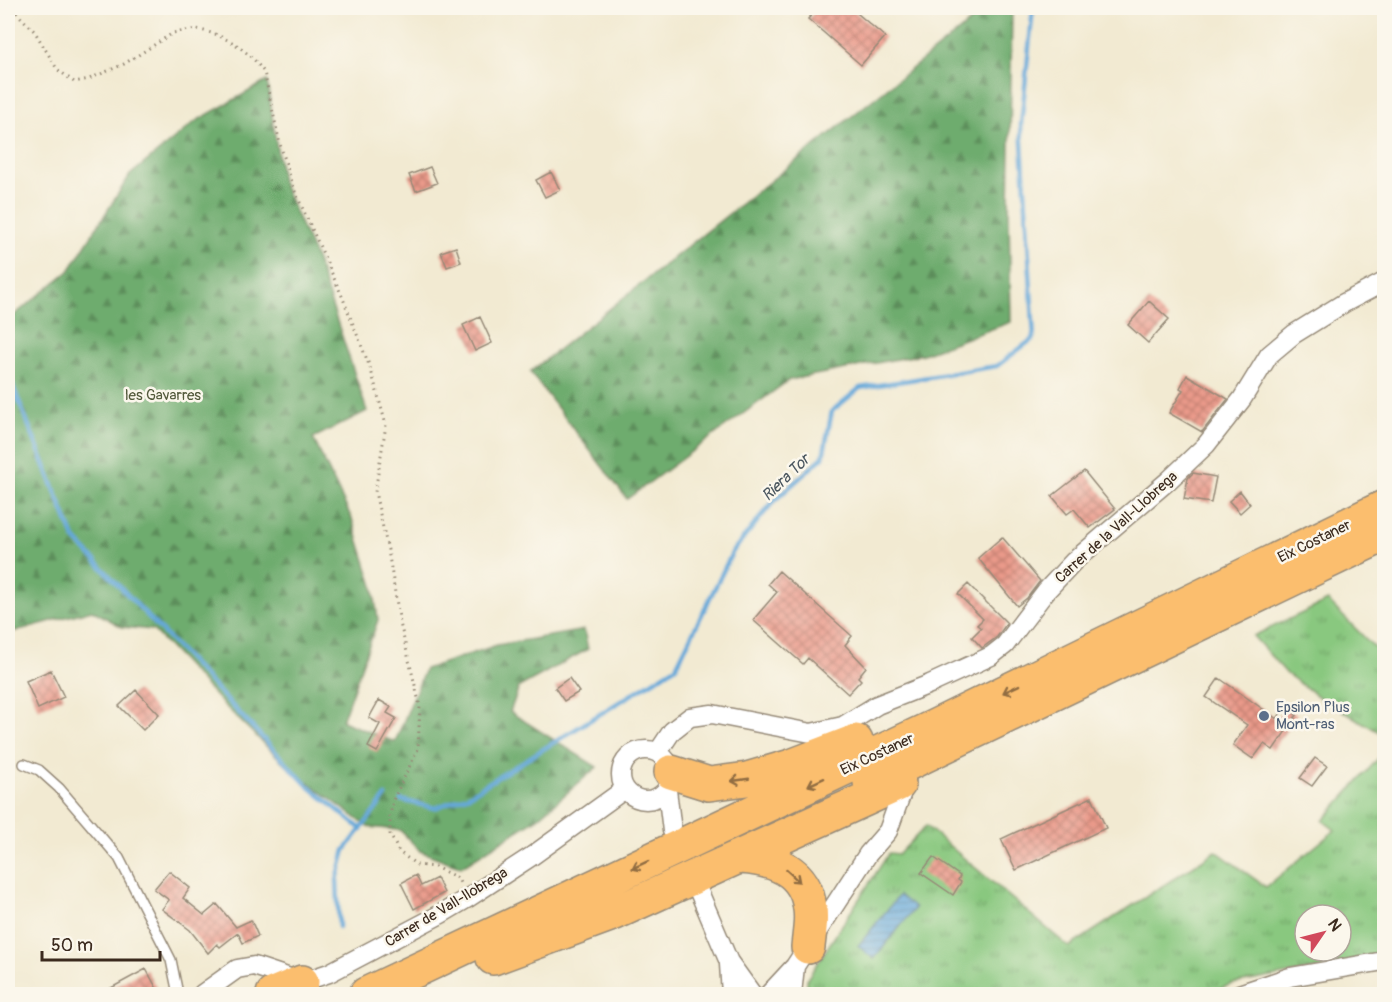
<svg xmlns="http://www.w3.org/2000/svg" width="1392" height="1002" viewBox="0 0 1392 1002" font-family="Pangolin,sans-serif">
  <defs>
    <pattern id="grass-tufts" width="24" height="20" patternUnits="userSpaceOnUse" patternTransform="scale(1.5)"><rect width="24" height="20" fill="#89c87f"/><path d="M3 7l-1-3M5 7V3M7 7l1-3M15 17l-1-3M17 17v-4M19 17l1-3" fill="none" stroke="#71a367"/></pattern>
    <pattern id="forest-firs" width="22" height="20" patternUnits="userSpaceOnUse" patternTransform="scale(1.5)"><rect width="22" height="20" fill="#6eac6e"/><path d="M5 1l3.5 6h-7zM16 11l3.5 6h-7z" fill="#5c8c5a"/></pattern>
    <pattern id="water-rules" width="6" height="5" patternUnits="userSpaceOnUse" patternTransform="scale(1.5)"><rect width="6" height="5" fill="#65a8d9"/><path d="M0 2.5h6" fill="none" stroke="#5489af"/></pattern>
    <pattern id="building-cross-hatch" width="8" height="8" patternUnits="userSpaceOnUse" patternTransform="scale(1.5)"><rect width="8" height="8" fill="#ea9a8a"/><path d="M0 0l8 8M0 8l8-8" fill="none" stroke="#bf7e70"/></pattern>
  </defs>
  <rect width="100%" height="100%" fill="#fbf7ec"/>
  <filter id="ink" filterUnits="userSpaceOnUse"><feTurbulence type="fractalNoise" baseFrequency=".0167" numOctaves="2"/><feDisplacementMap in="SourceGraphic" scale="12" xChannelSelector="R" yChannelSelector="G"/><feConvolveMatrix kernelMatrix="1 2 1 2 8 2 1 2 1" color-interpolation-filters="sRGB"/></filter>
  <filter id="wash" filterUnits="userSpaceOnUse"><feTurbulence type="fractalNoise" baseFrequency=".008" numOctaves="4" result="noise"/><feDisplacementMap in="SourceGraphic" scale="24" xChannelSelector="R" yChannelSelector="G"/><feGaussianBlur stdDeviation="1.35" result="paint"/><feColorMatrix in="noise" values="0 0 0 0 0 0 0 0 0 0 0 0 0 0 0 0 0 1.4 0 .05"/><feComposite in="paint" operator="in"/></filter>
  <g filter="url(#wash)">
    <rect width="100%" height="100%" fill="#f2ead2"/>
    <path fill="url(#grass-tufts)" stroke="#62794e" stroke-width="1.5" fill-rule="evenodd" d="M1328 601 1384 657V735L1322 699 1287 674 1253 636Z
      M1384 752V957L1232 984 1206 994H810L807 989V979L889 853 899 854 926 826 1069 947 1216 851 1266 887 1335 830 1323 821ZM1305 915H1341V951H1305Z"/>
    <path fill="url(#forest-firs)" stroke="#546b46" stroke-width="1.5" d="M988 8H1012L1009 215 1011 322 923 354 789 380 627 499 530 372Z
      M267 81 282 182 317 261 367 411 313 438 352 519 373 586 378 620 342 721 395 742 425 669 497 645 584 630 588 649 519 687 510 712 597 767 538 818 461 867 420 851 400 830 368 827 289 768 220 701 153 630 122 627 92 610 8 633V320L69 271 130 175 196 121Z"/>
    <path fill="url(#water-rules)" stroke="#50697c" stroke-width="1.5" d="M899 895 915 908 874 959 858 946Z"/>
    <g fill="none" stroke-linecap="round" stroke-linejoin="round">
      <path stroke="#65a8d9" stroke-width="4.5" d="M8 374 74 538 307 785 361 829
        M401 800 435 808 469 795 676 667 733 551 774 501 823 457 832 411 860 388 997 366 1034 338 1021 125 1033 8
        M339 927 337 880 345 850 386 796"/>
    </g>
    <g id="blocks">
      <path fill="url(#building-cross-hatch)" d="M818 8H851L885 37 861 65 808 19Z
        M430 167 437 183 416 191 409 175Z
        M551 172 560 190 545 197 536 180Z
        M456 247 461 262 447 267 441 252Z
        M1149 301 1169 319 1148 343 1128 325Z
        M480 317 492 343 475 351 463 325Z
        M1187 375 1228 399 1202 432 1169 413 1183 390 1180 388Z
        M1084 471 1115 509 1090 528 1074 509 1067 514 1052 496Z
        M1193 473 1216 477 1211 503 1184 499 1188 478Z
        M1240 491 1250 504 1240 513 1229 501Z
        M1002 537 1040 581 1027 598 1017 606 978 558Z
        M779 571 852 636 845 645 866 667 858 677 861 680 848 694 808 658 803 664 753 620 777 592 768 584Z
        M968 584 1007 623 997 637 982 648 972 637 981 628 977 625 983 619 958 594Z
        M51 670 64 697 38 709 26 681Z
        M569 678 579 692 564 701 555 688Z
        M1219 678 1277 719 1285 707 1297 715 1273 750 1264 744 1253 759 1233 745 1247 725 1206 697Z
        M136 690 159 714 143 730 119 706Z
        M379 700 391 707 387 713 396 718 377 752 368 747 380 724 369 718Z
        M1315 758 1327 766 1312 786 1300 778Z
        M1092 797 1106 828 1016 870 1001 839Z
        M933 857 960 876 958 880 961 882 953 895 921 873Z
        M169 871 190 888 183 898 204 915 217 904 236 927 251 920 258 936 243 943 238 933 220 947 217 944 208 953 190 930 162 909 169 900 154 889Z
        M416 875 421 886 437 878 444 893 414 909 401 883Z
        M146 969 157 989 147 994H100Z"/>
    </g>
  </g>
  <g filter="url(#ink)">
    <use href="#blocks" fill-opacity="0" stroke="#968a78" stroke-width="1.5"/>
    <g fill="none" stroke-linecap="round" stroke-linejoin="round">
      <defs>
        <path id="lane" d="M24 764 39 770 59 788 119 858 171 960 178 994"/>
        <path id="street" d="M621 775a25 25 0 1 1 50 0a25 25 0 1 1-50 0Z
          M658 752 672 731 690 717 712 714 811 733 843 726 877 705 930 684 991 656 1005 645 1046 591 1074 561 1168 481 1206 445 1242 399 1269 355 1294 334 1344 303 1384 282
          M667 790 672 831
          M697 887 729 962 752 994
          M729 964 731 994
          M202 994 237 969 254 966 302 982 329 973 441 914 468 898 532 856 625 789
          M769 994 795 966 868 854 888 831 906 781
          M792 994 795 966
          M1239 994 1290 977 1384 961"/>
        <path id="highway" d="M671 772 709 784 747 779 791 766 856 741
          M870 782 1384 535
          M739 857C774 859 806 870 810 909 812 921 809 935 808 947
          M493 958 615 913 899 784
          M273 994 302 982
          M366 994 935 726 1384 507"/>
      </defs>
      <use href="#lane" stroke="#968a78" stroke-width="12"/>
      <use href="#street" stroke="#968a78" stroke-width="21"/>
      <use href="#highway" stroke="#968a78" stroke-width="36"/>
      <path stroke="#968a78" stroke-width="3" stroke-dasharray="1.5 4.5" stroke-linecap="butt" d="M12 8 35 32 57 69 74 82 89 79 124 64 173 33 197 29 215 34 234 43 252 57 264 72 280 144 294 189 342 296 371 370 386 425 375 492 388 550 400 623 420 706 418 749 393 800 390 816V834L399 852 417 865 435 867 458 878 460 883"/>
      <use href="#lane" stroke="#fff" stroke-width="9"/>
      <use href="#street" stroke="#fff" stroke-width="18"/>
      <use href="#highway" stroke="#fbbe6e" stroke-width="33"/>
    </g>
    <defs><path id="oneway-shaft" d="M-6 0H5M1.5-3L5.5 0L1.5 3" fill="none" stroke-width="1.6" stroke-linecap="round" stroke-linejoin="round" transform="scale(1.5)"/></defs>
    <g stroke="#916d42">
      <use href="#oneway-shaft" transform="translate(1011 689) rotate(154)"/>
      <use href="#oneway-shaft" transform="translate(740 780) rotate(172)"/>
      <use href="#oneway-shaft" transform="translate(816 782) rotate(155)"/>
      <use href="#oneway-shaft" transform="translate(640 865) rotate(155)"/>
      <use href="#oneway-shaft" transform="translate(793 876) rotate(42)"/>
    </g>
  </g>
  <circle fill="#5c6f8a" stroke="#fbf7ec" stroke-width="2" cx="1264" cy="716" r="6"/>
  <g text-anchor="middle" stroke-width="5" stroke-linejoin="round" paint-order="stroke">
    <g font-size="15" fill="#52593b" stroke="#fbf7ec">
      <text x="163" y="400">les Gavarres</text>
    </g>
    <g font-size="15" fill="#3b2a1e" stroke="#fbf7ec">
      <text transform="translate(1116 527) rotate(-42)" y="5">Carrer de la Vall-Llobrega</text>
      <text transform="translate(1314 541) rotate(-26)" y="5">Eix Costaner</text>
      <text transform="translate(877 754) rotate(-25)" y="5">Eix Costaner</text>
      <text transform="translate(446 907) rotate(-31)" y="5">Carrer de Vall-llobrega</text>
    </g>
    <g font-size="15" fill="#4e5e75" stroke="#fbf7ec" text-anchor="start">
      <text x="1276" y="712">Epsilon Plus<tspan x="1276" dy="17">Mont-ras</tspan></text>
    </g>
    <g font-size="16" font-style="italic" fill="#4a565f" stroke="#fbf7ec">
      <text transform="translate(785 477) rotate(-44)" y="6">Riera Tor</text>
    </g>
  </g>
  <rect width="1392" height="1002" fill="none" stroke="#fbf7ec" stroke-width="30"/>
  <g transform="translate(1323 933) rotate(55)"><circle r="28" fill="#fbf7ec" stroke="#aea59a" stroke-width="1.5"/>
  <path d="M0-4.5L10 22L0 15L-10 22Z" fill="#d1495b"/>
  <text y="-9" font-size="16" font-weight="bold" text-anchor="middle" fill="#3b2a1e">N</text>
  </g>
  <path d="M42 951v9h118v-9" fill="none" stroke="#3b2a1e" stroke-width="3"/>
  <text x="51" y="951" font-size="18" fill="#3b2a1e" stroke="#fbf7ec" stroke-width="4.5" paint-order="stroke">50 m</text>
</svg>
